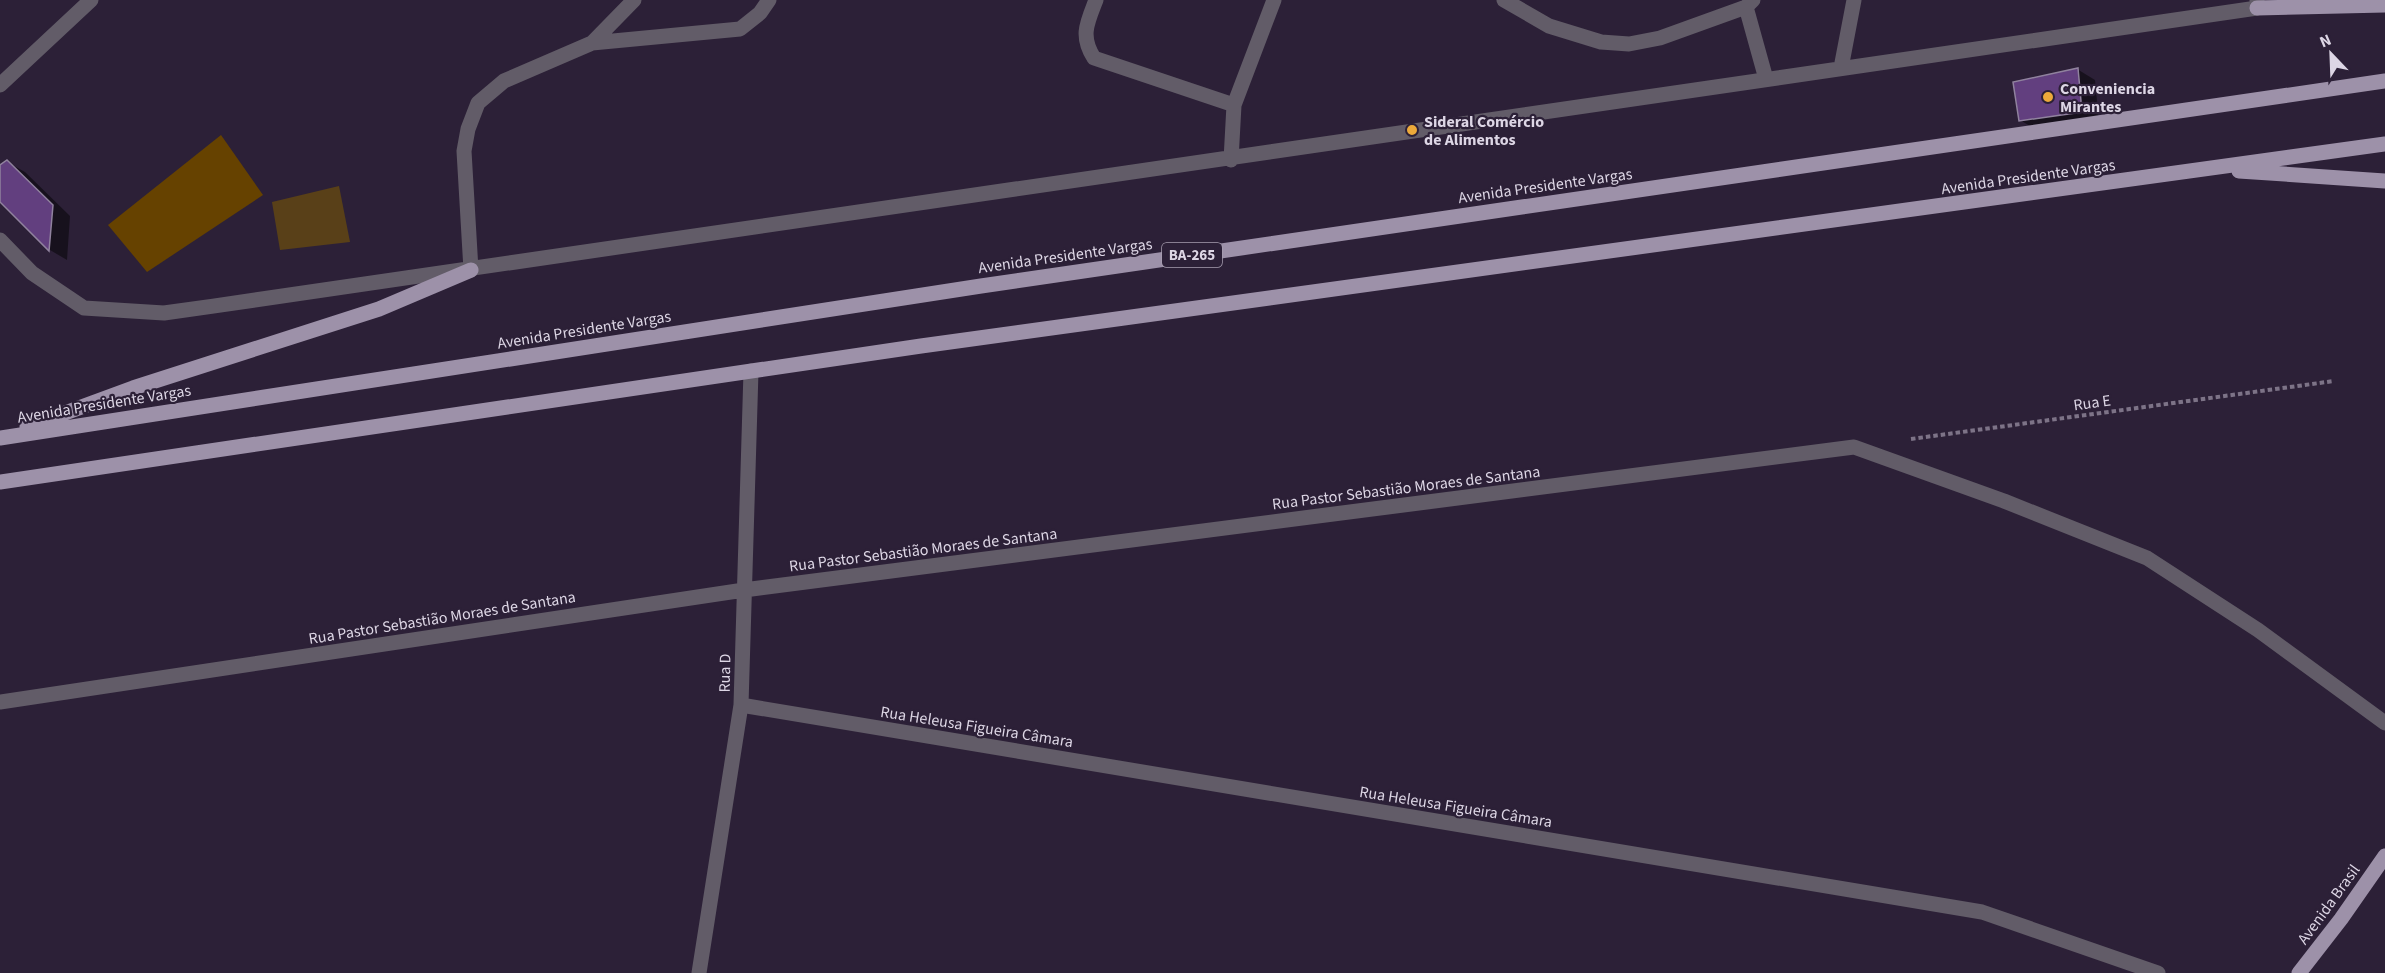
<svg xmlns="http://www.w3.org/2000/svg" width="2385" height="973" viewBox="0 0 2385 973" font-family="'Source Sans 3',sans-serif">
  <rect width="100%" height="100%" fill="#2c2037"/>
  <path fill="#664200" d="M221 135 263 195 147 272 108 225Z"/>
  <path fill="#594018" d="M339 186 350 242 280 250 272 202Z"/>
  <path fill="#0007" d="M2077 69 2095 80 2099 122 2038 131 2020 120Z
    M7 162 25 172 70 216 67 260 50 250 0 200V166Z"/>
  <path fill="#623f7f" stroke="#90829e" stroke-width="1.5" d="M2078 68 2082 112 2019 121 2013 82Z
    M7 160 53 205 49 251 0 202V165Z"/>
  <g fill="none" stroke-linecap="round" stroke-linejoin="round">
    <path stroke="#7d7387" stroke-width="4" stroke-dasharray="4.5 3" stroke-linecap="butt" d="M1911 439 2334 381"/>
    <path stroke="#625c68" stroke-width="15" d="M1096 0C1087 23 1080 36 1094 58L1234 105
      M1504 0 1549 26 1601 42 1629 44 1660 38 1746 7 1753 0
      M1746 7 1766 79
      M592 43 634 0
      M1841 68 1854 0
      M0 85 91 0
      M1231 160 1234 105 1274 0
      M0 240 32 273 84 308 164 313C862 215 1559 110 2257 8V0
      M471 270 464 151 468 129 478 103 504 81 592 43 740 29 760 13 769 0
      M0 702 744 590 1854 447 2004 501 2147 558 2258 630 2385 723
      M741 705 1982 912 2158 973
      M699 973 741 705 751 371"/>
    <path stroke="#9d91a9" stroke-width="15" d="M2257 8 2385 5
      M2239 171 2385 181
      M27 427 133 388 379 309 471 270
      M0 438 981 286 2385 81
      M0 482 921 346 2385 144
      M2299 973 2341 919 2385 856"/>
  </g>
  <g fill="#eca93a" stroke="#2c2037" stroke-width="2">
    <circle cx="2048" cy="97" r="6"/>
    <circle cx="1412" cy="130" r="6"/>
  </g>
  <g text-anchor="middle" stroke-width="4.5" stroke-linejoin="round" paint-order="stroke">
    <rect fill="#2c2037" stroke="#a89fb1" stroke-width="1.5" x="1162" y="243" width="60" height="24" rx="4.5"/>
    <g font-size="15" font-weight="bold" fill="#ddd6e5">
      <text x="1192" y="260">BA-265</text>
    </g>
    <g font-size="16" font-weight="bold" fill="#ddd6e5" stroke="#2c2037" text-anchor="start">
      <text x="2060" y="94">Conveniencia<tspan x="2060" dy="18">Mirantes</tspan></text>
      <text x="1424" y="127">Sideral Comércio<tspan x="1424" dy="18">de Alimentos</tspan></text>
    </g>
    <g font-size="16" fill="#ddd6e5" stroke="#2c2037">
      <text transform="translate(2028 176) rotate(-8)" y="6">Avenida Presidente Vargas</text>
      <text transform="translate(1545 185) rotate(-8)" y="6">Avenida Presidente Vargas</text>
      <text transform="translate(1065 255) rotate(-8)" y="6">Avenida Presidente Vargas</text>
      <text transform="translate(584 329) rotate(-9)" y="6">Avenida Presidente Vargas</text>
      <text transform="translate(2092 402) rotate(-8)" y="6">Rua E</text>
      <text transform="translate(104 403) rotate(-9)" y="6">Avenida Presidente Vargas</text>
      <text transform="translate(1406 487) rotate(-7)" y="6">Rua Pastor Sebastião Moraes de Santana</text>
      <text transform="translate(923 549) rotate(-7)" y="6">Rua Pastor Sebastião Moraes de Santana</text>
      <text transform="translate(442 617) rotate(-9)" y="6">Rua Pastor Sebastião Moraes de Santana</text>
      <text transform="translate(724 673) rotate(-89)" y="6">Rua D</text>
      <text transform="translate(977 726) rotate(9)" y="6">Rua Heleusa Figueira Câmara</text>
      <text transform="translate(1456 806) rotate(9)" y="6">Rua Heleusa Figueira Câmara</text>
      <text transform="translate(2328 904) rotate(-54)" y="6">Avenida Brasil</text>
    </g>
  </g>
  <g transform="translate(2331 54) rotate(337)" stroke="#2c2037" stroke-width="4.5" paint-order="stroke">
  <path d="M0-4.5L10 22L0 15L-10 22Z" fill="#ddd6e5"/>
  <text y="-9" font-size="16" font-weight="bold" text-anchor="middle" fill="#ddd6e5">N</text>
  </g>
</svg>
